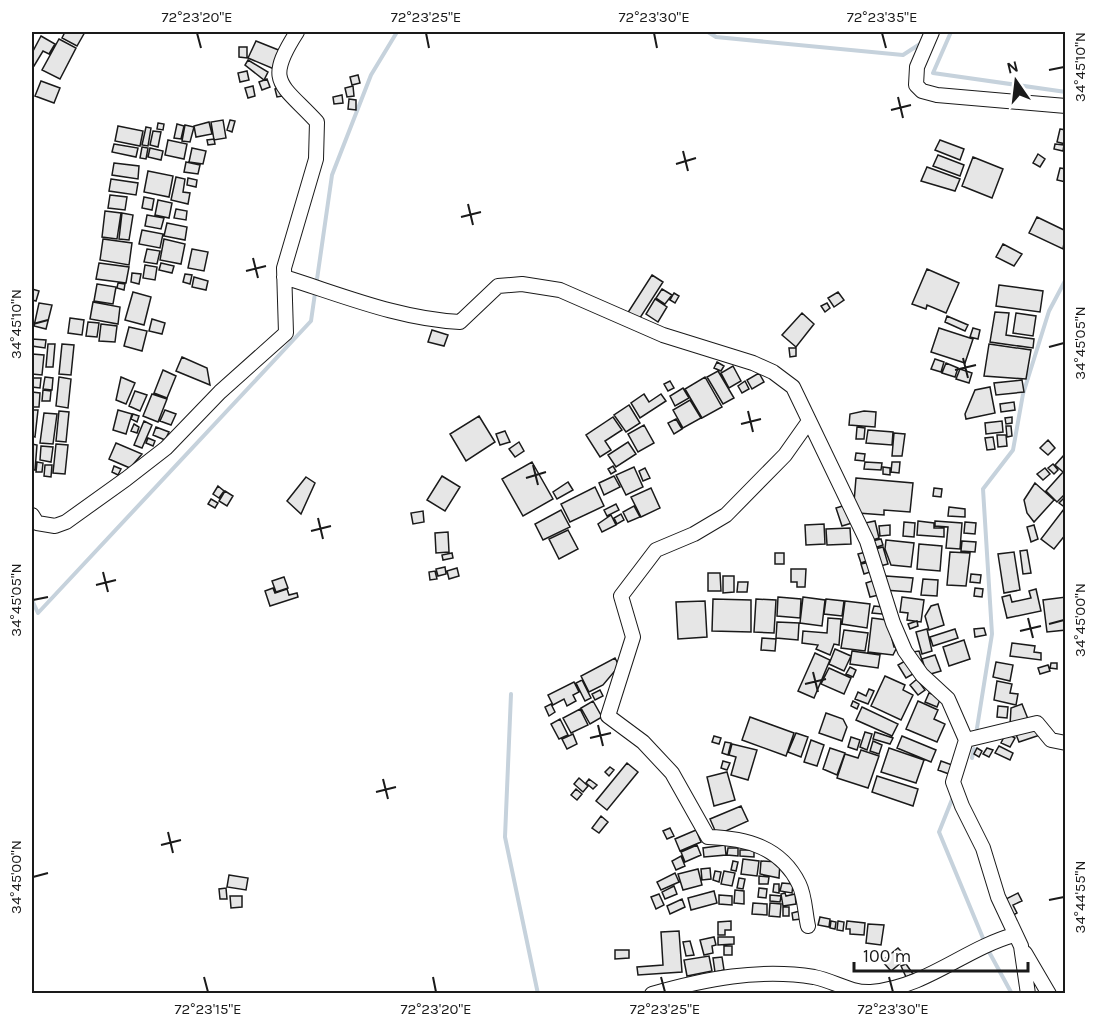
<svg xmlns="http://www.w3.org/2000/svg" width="1097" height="1025" viewBox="0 0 1097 1025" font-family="Karla,sans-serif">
  <rect width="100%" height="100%" fill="#fff"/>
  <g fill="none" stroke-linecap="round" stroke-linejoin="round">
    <path stroke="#c6d2dc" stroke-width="4" d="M708 32 716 37 903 55 923 42
      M951 32 933 73 1066 92
      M32 600 38 613 311 321 332 175 371 75 397 32
      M511 694 505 837 538 994
      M977 728 992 634 983 489 1013 450 1023 394 1049 311 1066 279
      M972 758 974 749
      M953 797 939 832 985 943
      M988 950 1012 994"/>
  </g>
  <path fill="#e6e6e6" stroke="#1a1a1a" stroke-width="1.5" d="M65 32 76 33 85 32 77 46 62 38Z
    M41 36 55 44 49 54 43 51 34 66 32 65V53Z
    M59 39 76 48 60 79 42 70Z
    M256 41 281 51 274 69 248 58Z
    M239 47H247V58L239 57Z
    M248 60 268 72 264 80 245 65Z
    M247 71 249 80 240 82 238 73Z
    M358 75 360 83 352 85 350 77Z
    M267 79 270 87 262 90 259 82Z
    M41 81 60 88 54 103 35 96Z
    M253 86 255 96 248 98 245 88Z
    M353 86 354 96 347 97 345 88Z
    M280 87 283 96 277 97 275 89Z
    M342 95 343 103 334 104 333 97Z
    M349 99 356 100V110L348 109Z
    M223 120 226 138 214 140 211 122Z
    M230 120 235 121 232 132 227 130Z
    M209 122 212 134 196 137 194 126Z
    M158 123 164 124 163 130 157 129Z
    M177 124 184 126 181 139 174 138Z
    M185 125 194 127 190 142 182 141Z
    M118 126 143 131 140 146 115 141Z
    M146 127 151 128 148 146 142 145Z
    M1060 129 1066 130V144L1057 142Z
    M153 131 161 132 158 147 150 145Z
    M214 139 215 144 208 145 207 140Z
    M168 140 187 144 184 159 165 155Z
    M940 140 964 149 960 160 935 150Z
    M114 144 138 148 136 157 112 152Z
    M1055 144 1064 145 1063 151 1054 149Z
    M142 147 148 148 146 159 140 158Z
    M150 148 163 151 161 160 148 157Z
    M192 148 206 151 203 164 189 162Z
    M1038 154 1045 159 1040 167 1033 163Z
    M938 155 964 165 960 176 933 166Z
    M973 157 1003 169 992 198 962 186Z
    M186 162 200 165 198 174 184 172Z
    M114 163 139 166 138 179 112 175Z
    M927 167 960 179 955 191 921 181Z
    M1060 168 1066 169V182L1057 180Z
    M148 171 173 176 169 197 144 192Z
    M176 177 185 179 183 192 190 193 188 204 171 200Z
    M188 178 197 180 196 187 187 185Z
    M111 179 138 183 136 195 109 191Z
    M110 195 127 197 125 210 108 208Z
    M144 197 154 199 152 210 142 208Z
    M158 200 172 203 169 218 155 215Z
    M176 209 187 211 186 220 174 218Z
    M105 211 121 213 117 239 102 237Z
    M122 213 133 215 129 240 119 239Z
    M147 215 164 218 161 229 145 226Z
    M1037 217 1066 231 1063 249 1029 233Z
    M167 223 187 227 185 240 164 236Z
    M142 230 163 234 160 248 139 244Z
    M103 239 132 243 129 265 100 260Z
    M164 239 185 244 181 264 160 260Z
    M1003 244 1022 254 1014 266 996 257Z
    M147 249 160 251 157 264 144 262Z
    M192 249 208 252 204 271 188 268Z
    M99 263 129 267 126 283 96 279Z
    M161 263 174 266 172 273 159 270Z
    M145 265 157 267 155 280 143 278Z
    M927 269 959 283 946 313 927 305 926 309 912 304Z
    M132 273 141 274 139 284 131 282Z
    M185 274 192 275 190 284 183 282Z
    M652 275 663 282 638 321 627 314Z
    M194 277 208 281 206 290 192 287Z
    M118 283 125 284 124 290 117 288Z
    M97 284 116 287 113 304 94 301Z
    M999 285 1043 291 1040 312 996 306Z
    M32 289 39 291 36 301 32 300Z
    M662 289 672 295 665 304 656 298Z
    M133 292 151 297 144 325 125 320Z
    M838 292 844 300 834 307 828 298Z
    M674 293 679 296 675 303 670 300Z
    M655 299 667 307 658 322 646 314Z
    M93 302 120 307 118 324 90 319Z
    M39 303 52 305 46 329 34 326Z
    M827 303 830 308 825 312 821 306Z
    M995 312 1009 313 1006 335 1034 339 1033 348 990 342Z
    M802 313 814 324 796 347 782 335Z
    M1016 313 1036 316 1033 336 1013 333Z
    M947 316 968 325 965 331 945 322Z
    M70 318 84 320 82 335 68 333Z
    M152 319 165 323 162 334 149 331Z
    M88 322 99 323 97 337 86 336Z
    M101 324 117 326 115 342 99 341Z
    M129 327 147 331 142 351 124 346Z
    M939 328 973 339 965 363 931 352Z
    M973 328 980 330 978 339 970 337Z
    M432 330 448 335 444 346 428 342Z
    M32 339 46 340 45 348 32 346Z
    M48 344H55L53 367H46Z
    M62 344 74 345 71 375 59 374Z
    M989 344 1031 350 1026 379 984 376Z
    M789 348H796V356L790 357Z
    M32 354 44 355 42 375 32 374Z
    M182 357 207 368 210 385 176 371Z
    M935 359 944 362 941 372 931 369Z
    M717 362 724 366 721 371 714 368Z
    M946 363 958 368 955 377 942 373Z
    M733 366 741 381 729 388 721 373Z
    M960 369 972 373 969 383 956 379Z
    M163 370 176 376 167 398 154 393Z
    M718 371 734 398 723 404 707 377Z
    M759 373 764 382 752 389 747 380Z
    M45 377 53 378 52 390 43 389Z
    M59 377 71 379 68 408 56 406Z
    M121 377 135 383 126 404 116 400Z
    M705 377 722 407 702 418 685 389Z
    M32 378H41L40 388 32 387Z
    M1022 380 1024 392 996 395 994 383Z
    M670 381 674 388 668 391 664 384Z
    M745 381 749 389 742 393 738 386Z
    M990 387 995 413 966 419 965 414 975 390Z
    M683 388 689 398 675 406 670 396Z
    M43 390 51 391 50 401H42Z
    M135 391 147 395 140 411 129 406Z
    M32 392 40 393 39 407H32Z
    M152 394 167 399 158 422 143 416Z
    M644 394 649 402 661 394 666 401 640 418 631 403Z
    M690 400 701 418 683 428 673 410Z
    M1014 402 1015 410 1001 412 1000 404Z
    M629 405 640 423 626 432 614 415Z
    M32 410H38L35 437 32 436Z
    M118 410 132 414 126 434 113 430Z
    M165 410 176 414 171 425 160 421Z
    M59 411 69 412 66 442 56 441Z
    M864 411 876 412 875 427 849 425 850 414Z
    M44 413 57 414 53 444 40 443Z
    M133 414 139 416 137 422 131 419Z
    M479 416 495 442 466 461 450 434Z
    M613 417 622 430 605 441 611 450 600 457 586 435Z
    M1012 417V423L1006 424 1005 418Z
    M676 419 682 429 674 434 668 423Z
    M144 421 152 425 142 448 134 445Z
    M1002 421 1003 432 986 434 985 423Z
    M134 424 139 427 137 433 131 431Z
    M644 425 654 443 638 452 628 434Z
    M1006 426H1011L1012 436 1007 437Z
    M156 427 169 432 165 440 153 435Z
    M857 427 865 428 864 439H856Z
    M868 430 893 432 892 445 866 443Z
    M505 431 510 442 500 445 496 434Z
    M894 433 905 434 902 456H892Z
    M997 435H1006L1007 446 998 447Z
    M993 437 995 449 987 450 985 438Z
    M148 438 155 441 153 446 146 443Z
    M1048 440 1055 448 1048 455 1040 448Z
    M519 442 524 451 515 457 509 449Z
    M628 442 636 454 616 467 608 455Z
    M116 443 142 454 130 468 109 459Z
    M32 444 37 445 35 470H32Z
    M56 444 68 445 65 474 53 473Z
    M41 446 53 447 51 462 40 460Z
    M856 453 865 454 864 461 855 460Z
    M1065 454 1066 493 1057 502 1046 491 1063 472 1055 465Z
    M37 462 43 463 42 472H36Z
    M532 462 553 499 523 516 502 479Z
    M865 462 882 463 881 470 864 469Z
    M892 462H900L899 473 891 472Z
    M1053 464 1058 470 1054 474 1048 468Z
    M45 465H52L51 477 44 476Z
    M114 466 121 469 118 475 112 472Z
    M613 466 616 471 611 474 608 469Z
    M634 467 643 487 626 495 616 475Z
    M883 467 890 468V475L883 474Z
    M645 468 650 478 643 481 639 471Z
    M1045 468 1050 474 1043 480 1037 474Z
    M442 476 460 487 445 511 427 500Z
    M614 476 620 487 604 495 599 483Z
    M306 477 315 483 301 514 287 501Z
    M856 478 913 483 910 512 884 510V515L858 513 854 502Z
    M568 482 573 490 557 499 553 492Z
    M1035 483 1054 500 1034 522 1027 513 1024 500Z
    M218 486 224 491 219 498 213 494Z
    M595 487 604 506 570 522 561 504Z
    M651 488 660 508 641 517 631 497Z
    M934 488 942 489 941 497 933 496Z
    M225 491 233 496 227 506 219 501Z
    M1066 496V508L1059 503Z
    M211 499 218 503 215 508 208 504Z
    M616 504 619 510 607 516 604 510Z
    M846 505 852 523 842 526 836 508Z
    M634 506 640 517 628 522 623 512Z
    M949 507 965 509V517L948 516Z
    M1064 509 1066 534 1054 549 1041 539Z
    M561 510 570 527 543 540 535 524Z
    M423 511 424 522 413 524 411 513Z
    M621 514 624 520 617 524 614 518Z
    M611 515 616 525 602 532 598 524Z
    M875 521 879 538 869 541 865 523Z
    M918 521 934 523V528H944V537L917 535Z
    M935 521 962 523 960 549 946 548 948 527 935 526Z
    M904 522 915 523 914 537 903 536Z
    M965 522 976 523 975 534 964 533Z
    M824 524 825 544 806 545 805 525Z
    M890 525V535L880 536 879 526Z
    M1034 525 1038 539 1031 542 1027 527Z
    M850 528 851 544 827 545 826 529Z
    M568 530 578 549 559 559 549 539Z
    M448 532 449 552 436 553 435 533Z
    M881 539 883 545 874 548 872 541Z
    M886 540 914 543 911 567 891 565 885 549Z
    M962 541 976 542 975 552 961 551Z
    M919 544 942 546 940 571 917 569Z
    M883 547 888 564 880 566 875 549Z
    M1027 550 1031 573 1023 574 1020 551Z
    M866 552 869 560 861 563 858 554Z
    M950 552 970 553 966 586 947 585Z
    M1014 552 1020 590 1004 593 998 554Z
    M452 553 453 558 443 560 442 555Z
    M775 553H784V564H775Z
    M870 562 873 571 864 574 861 564Z
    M445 567 446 574 438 576 436 569Z
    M457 568 459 576 449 579 447 571Z
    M791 569H806L805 587H797V582H791Z
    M435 571 437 579 430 580 429 572Z
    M708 573H720L721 591H708Z
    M971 574 981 575 980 583 970 582Z
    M723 576H734V592L723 593Z
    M886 576 913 578 911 592 884 590Z
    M284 577 288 588 276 592 272 581Z
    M923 579 938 580 937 596 921 595Z
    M875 580 879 595 870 597 866 583Z
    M738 582H748L747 592H737Z
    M273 588 275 593 287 589 289 595 297 593 298 597 270 606 265 591Z
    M975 588 983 589 982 597 974 596Z
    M1036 589 1041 611 1007 618 1002 597 1010 595 1012 602 1031 598 1029 591Z
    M778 597 801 599 800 618 777 616Z
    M803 597 825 600 822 626 800 623Z
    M902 597 924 600 921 622 907 620 908 613 900 612Z
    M1066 597V630L1047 632 1043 600Z
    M713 599 751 600V632L712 631Z
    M756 599 776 600 774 633 754 632Z
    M826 599 844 601 842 616 824 614Z
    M705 601 707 637 678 639 676 602Z
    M845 601 870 604 867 628 842 624Z
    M938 604 944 625 929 630 925 616 931 606Z
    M874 606 883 607 882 614 872 613Z
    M828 618 841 619 839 645 834 644 830 655 816 649 818 645 802 643 803 631 827 633Z
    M872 618 887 620 894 647H897L893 655 868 652Z
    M917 621 918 626 910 629 908 624Z
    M777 622 799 623 798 640 776 638Z
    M984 628 986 635 975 637 974 629Z
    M927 629 932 651 922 654 916 632Z
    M955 629 958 638 933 646 930 637Z
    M844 630 868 633 865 651 841 648Z
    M762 638 776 639 775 651 761 650Z
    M964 640 970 659 949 666 943 647Z
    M1012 643 1035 646 1034 652 1041 653V660L1010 656Z
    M835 649 851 656 844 671 829 664Z
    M852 651 880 655 878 668 850 664Z
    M919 651 922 660 915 662 912 652Z
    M815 653 830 660 814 698 798 691Z
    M935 655 941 671 927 675 922 659Z
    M615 658 619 666 603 685 589 692 581 676Z
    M905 661 913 674 906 678 898 665Z
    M996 662 1013 665 1010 681 993 677Z
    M1051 663H1057V669L1050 668Z
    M1048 665 1050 671 1040 674 1038 668Z
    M850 667 856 670 853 677 846 674Z
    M829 668 851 678 844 694 821 684Z
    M885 676 905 685 903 690 913 695 901 720 871 706Z
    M917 679 925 690 918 695 910 685Z
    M582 680 591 698 585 701 576 683Z
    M997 681 1012 684 1010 693 1018 694 1016 705 994 700Z
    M574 682 579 692 573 695 576 701 567 706 564 699 553 705 548 695Z
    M869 689 874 691 868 704 855 699 858 692 866 696Z
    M600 690 603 696 595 700 592 694Z
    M929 693 941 697 937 707 925 702Z
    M593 701 602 717 590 724 581 708Z
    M853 701 859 704 857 709 851 706Z
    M918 701 938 710 934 719 945 724 937 742 906 729Z
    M551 704 555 712 549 716 545 707Z
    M1022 704 1028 719 1010 725 1011 708Z
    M998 706 1008 707 1007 718 997 717Z
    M862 707 898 724 892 736 856 720Z
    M580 709 588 725 571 733 563 718Z
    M826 713 843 719 847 727 842 741 819 733Z
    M750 717 794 733 786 756 742 740Z
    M560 719 568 735 559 739 551 724Z
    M1037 724 1040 735 1019 742 1015 732Z
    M865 732 872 734 867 750 860 747Z
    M875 732 893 738 890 744 873 739Z
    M796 733 808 737 801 757 788 752Z
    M1006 733 1015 738 1010 747 1001 743Z
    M573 734 577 744 567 749 562 739Z
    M714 736 721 738 719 744 712 742Z
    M902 736 936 750 931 762 897 748Z
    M851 737 860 740 857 750 848 747Z
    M811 740 824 745 817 766 804 762Z
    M873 741 882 745 879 754 870 751Z
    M725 742 731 743 728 755 722 753Z
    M732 744 757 750 748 780 731 775 736 757 729 755Z
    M999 746 1013 753 1010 760 995 753Z
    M830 748 845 753 837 775 823 769Z
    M889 748 924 760 916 783 881 772Z
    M977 748 982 751 979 757 974 754Z
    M987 748 993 750 989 757 983 754Z
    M861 750 879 756 868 788 837 778 845 754 858 758Z
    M723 761 730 763 727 770 721 768Z
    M941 761 952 765 949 774 938 770Z
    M627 763 638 772 607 810 596 801Z
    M610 767 614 770 609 776 605 772Z
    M727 772 735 800 714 806 707 777Z
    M877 776 918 789 913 806 872 792Z
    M579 778 588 786 583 792 574 784Z
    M589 779 597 785 593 789 586 783Z
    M576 789 582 794 577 800 571 795Z
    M741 806 748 821 717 835 710 819Z
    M601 816 608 822 599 833 592 828Z
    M670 828 674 836 667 839 663 831Z
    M696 830 701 842 680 851 675 839Z
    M697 845 701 855 685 862 681 852Z
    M725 845 726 855 704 857 703 848Z
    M728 848H738V856L727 855Z
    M740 850H754V857L740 856Z
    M681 856 685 866 676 870 672 861Z
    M743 859 759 861 757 876 741 874Z
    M733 861 738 862 736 871 731 870Z
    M761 861 780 862 779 878 760 874Z
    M710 868 711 879 702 880 701 869Z
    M698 869 702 885 683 890 678 874Z
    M715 871 721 872 719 882 713 880Z
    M724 871 735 873 732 886 721 884Z
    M675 873 679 882 661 890 657 882Z
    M229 875 248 878 246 890 227 887Z
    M759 876 769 877 768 884H759Z
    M739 878 745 879 743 889 737 888Z
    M782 883 793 884 792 893 780 891Z
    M774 884H779V893L773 892Z
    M674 886 677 894 665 899 662 892Z
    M226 888 227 899H220L219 889Z
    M759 888 767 889 766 898 758 897Z
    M735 890 744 891V904L734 903Z
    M714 891 717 903 691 910 688 898Z
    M785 893 786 896 795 894 796 904 783 906 781 894Z
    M1018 893 1022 901 1013 905 1017 913 1010 917 1002 901Z
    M659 894 664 905 656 909 651 897Z
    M719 895 732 896V905L719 904Z
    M770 895 781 896 780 902 770 901Z
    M230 896H242V907L231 908Z
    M682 899 685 907 670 914 667 906Z
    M753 903 767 904V915L752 914Z
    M770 903 781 904 780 917 769 916Z
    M783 907H789V916H783Z
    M800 911 801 919 793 920 792 913Z
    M820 917 830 919 829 927 818 925Z
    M731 921V930H725V935H718V922Z
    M831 921 836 922 835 929 830 928Z
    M838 921 844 922 843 931 837 930Z
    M847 921 865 923 864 935 850 934V929H846Z
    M868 924 884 925 881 945 866 943Z
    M679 931 682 972 638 975 637 967 663 965 661 932Z
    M714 937 716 945 712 946 713 953 704 955 700 940Z
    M718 937H734V944L718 945Z
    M690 941 694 955 686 956 683 942Z
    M724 946H732V955H724Z
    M898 948 907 958 891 971 882 961Z
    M615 950H629V958L615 959Z
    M709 956 712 971 687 976 684 960Z
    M722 957 724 970 715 972 713 958Z
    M906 964 913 974 906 977 901 966Z"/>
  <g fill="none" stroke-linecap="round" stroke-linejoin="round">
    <defs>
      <path id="minor" d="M932 32 917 67 916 85 922 91 937 95 1066 106
        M284 277C342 295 399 319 460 322L498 286 522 284 560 290 663 335 753 363 773 372 793 387 867 541 893 623 905 651 922 675 948 699 966 740 1037 723 1051 740 1066 743
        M32 515 37 523 55 526 66 522 126 479 166 448 220 392 286 333 284 268 316 159 317 122C281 83 264 83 297 32
        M966 740 953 782 962 806 983 848 998 897 1021 946 1028 994
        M808 926C805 913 805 896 799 884 781 847 746 838 708 837L672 773 643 742 608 716 633 637 621 596 656 550 694 534 726 515 785 455 809 421
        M1025 953 1049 994
        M652 994C705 979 759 968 814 977 835 981 849 993 871 992 927 987 964 949 1014 935"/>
    </defs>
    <use href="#minor" stroke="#1a1a1a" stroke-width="16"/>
    <use href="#minor" stroke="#fff" stroke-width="14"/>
  </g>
  <path fill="none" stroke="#1a1a1a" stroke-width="2" d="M197 33 201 48M426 33 429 48M654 33 657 48M882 33 886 48M1049 70 1064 67M898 97 903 118M891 110 911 105M683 151 688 171M676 164 696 158M468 204 473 225M461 217 481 212M253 258 258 278M246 271 266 266M33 324 48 320M1049 347 1064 343M963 358 968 378M955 370 976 365M748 411 753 432M741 424 761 419M533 465 538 485M526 478 546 472M318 518 323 539M311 531 331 526M103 572 108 592M96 585 116 580M33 600 48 597M1028 618 1033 638M1049 624 1064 620M1020 631 1041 626M813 672 818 692M805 684 826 679M598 725 603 746M590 738 611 733M383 779 388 799M376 792 396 787M168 832 173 853M161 845 181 840M33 877 48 873M1049 900 1064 897M204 977 208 992M433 977 436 992M661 977 665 992M889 977 893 992"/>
  <rect width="1097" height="1025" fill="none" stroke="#ffffff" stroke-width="66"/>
  <g transform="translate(1016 81) rotate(346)" stroke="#ffffff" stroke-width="4.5" paint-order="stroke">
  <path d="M0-4.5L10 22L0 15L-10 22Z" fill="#1a1a1a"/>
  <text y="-9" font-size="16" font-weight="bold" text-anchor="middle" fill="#1a1a1a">N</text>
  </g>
  <path d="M854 962v9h174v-9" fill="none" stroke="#1a1a1a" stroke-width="3"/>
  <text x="863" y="962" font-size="18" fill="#1a1a1a" stroke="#ffffff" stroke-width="4.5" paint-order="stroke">100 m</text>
  <rect x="33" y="33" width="1031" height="959" fill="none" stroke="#1a1a1a" stroke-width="2"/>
  <g font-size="15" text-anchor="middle" fill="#1a1a1a">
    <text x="197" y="22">72°23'20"E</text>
    <text x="426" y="22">72°23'25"E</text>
    <text x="654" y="22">72°23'30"E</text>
    <text x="882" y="22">72°23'35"E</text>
    <text transform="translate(1080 67) rotate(-90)" y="5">34°45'10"N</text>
    <text transform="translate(16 324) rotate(-90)" y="5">34°45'10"N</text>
    <text transform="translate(1080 343) rotate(-90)" y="5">34°45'05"N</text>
    <text transform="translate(16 600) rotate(-90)" y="5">34°45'05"N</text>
    <text transform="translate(1080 620) rotate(-90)" y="5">34°45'00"N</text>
    <text transform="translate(16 877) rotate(-90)" y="5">34°45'00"N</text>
    <text transform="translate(1080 897) rotate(-90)" y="5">34°44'55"N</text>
    <text x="208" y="1014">72°23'15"E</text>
    <text x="436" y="1014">72°23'20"E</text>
    <text x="665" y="1014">72°23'25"E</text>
    <text x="893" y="1014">72°23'30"E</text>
  </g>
</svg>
